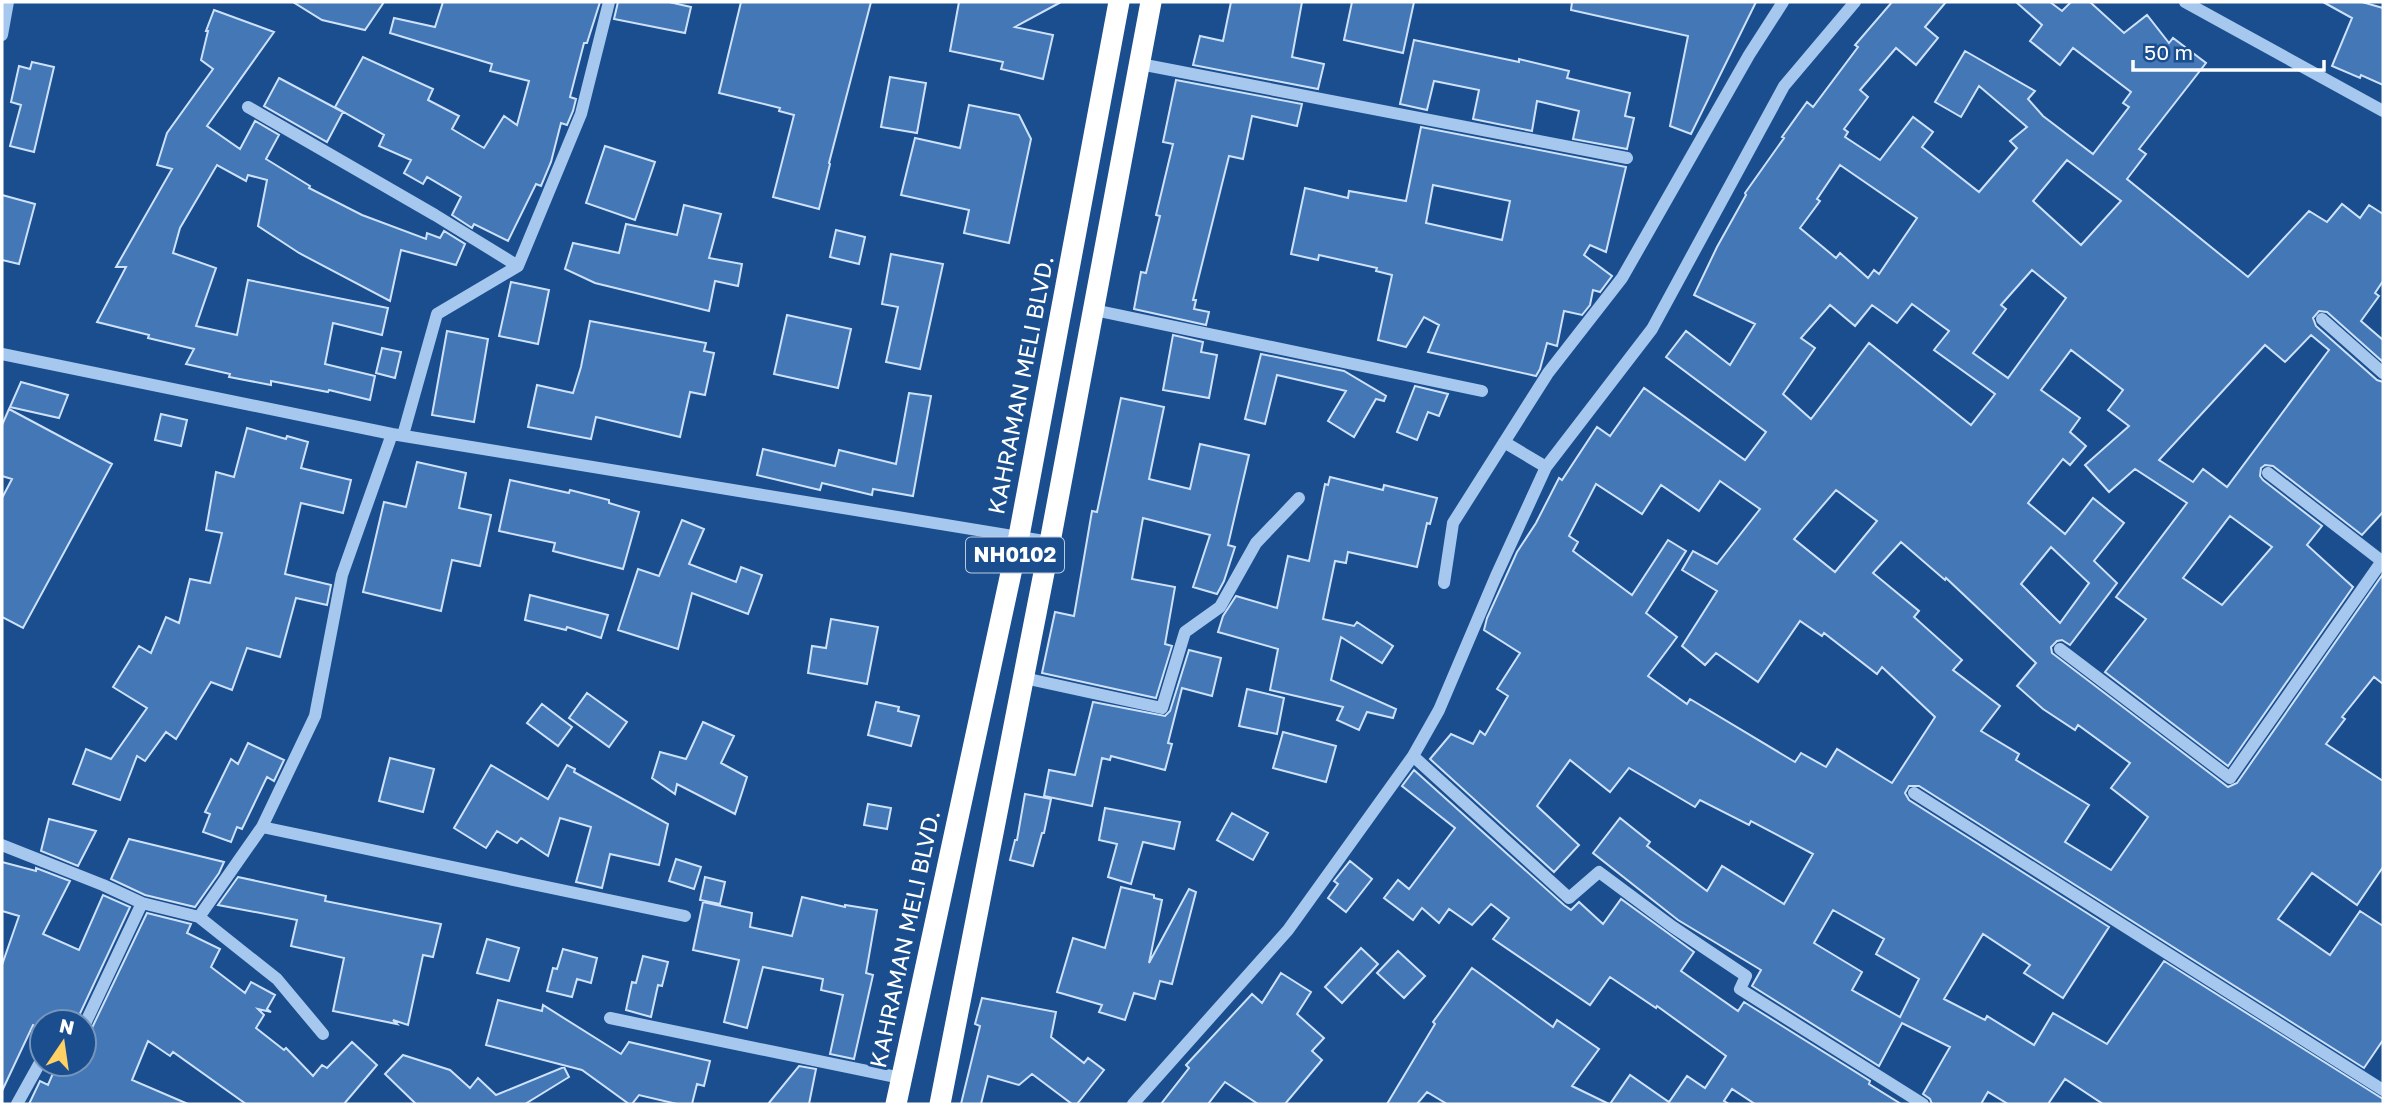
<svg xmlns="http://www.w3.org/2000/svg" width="2385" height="1106" viewBox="0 0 2385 1106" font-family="'Golos Text',sans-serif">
  <rect width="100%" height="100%" fill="#1a4e8e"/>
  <path fill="#4377b6" stroke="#cde2fa" stroke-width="2" fill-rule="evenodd" d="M293 2H384L365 30 322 20Z
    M443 2H600L587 43H584L570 97 576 99 573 111 567 125 561 123 551 162 541 186 536 184 508 241 474 224 472 228 452 215 461 197 427 177 423 184 404 173 411 160 379 146 384 135 335 107 363 57 433 89 428 100 459 116 452 129 484 148 504 116 517 125 529 81 490 71 492 64 390 33 394 18 435 27Z
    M618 2H669L691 7 685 33 614 19Z
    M741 2H871L829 163 830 164 819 209 773 197 794 115 779 111 780 108 719 93Z
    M959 2H1061L1015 27 1053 35 1043 79 1001 69 1003 62 950 51Z
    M1231 2H1302L1292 57 1324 64 1318 89 1193 65 1200 36 1223 41Z
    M1352 2H1414L1403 53 1344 40Z
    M1572 2H1756L1691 134 1670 126 1688 36 1571 10Z
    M1892 2H1946L1925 27 1938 38 1916 65 1896 48 1860 90 1868 97 1844 129 1848 132 1845 137 1880 160 1913 117 1933 132 1922 147 1979 192 2017 148 2010 141 2027 127 1979 86 1961 117 1935 102 1965 51 2035 91 2028 99 2043 116 2093 154 2129 107 2123 103 2131 92 2073 48 2060 65 2030 41 2042 25 2016 2H2050L2062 11 2071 2H2090L2124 33 2147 15 2169 43 2173 38 2206 63 2139 149 2146 154 2127 179 2248 277 2309 211 2327 222 2342 204 2360 218 2369 205 2383 214V281L2375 293 2379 296 2361 321 2383 340V362L2327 312 2319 311 2313 318 2316 326 2377 380 2383 382V512L2362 535 2273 466 2265 465 2261 468 2260 476 2263 480 2322 526 2307 545 2353 587 2228 766 2105 672 2146 619 2116 597 2187 503 2135 469 2109 492 2085 465 2129 426 2108 410 2123 390 2071 350 2041 390 2080 418 2070 432 2086 446 2070 465 2063 459 2028 503 2065 534 2093 498 2124 523 2094 561 2117 583 2070 645 2062 640 2057 641 2051 647 2052 653 2228 787 2237 783 2383 574V684L2374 677 2342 717 2345 719 2326 744 2383 781V867L2357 905 2312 873 2278 919 2330 955 2360 911 2383 926V1040L2364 1068 1919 786H1909L1905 793 1909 800 2109 927 2063 998 2024 973 2030 965 1983 934 1944 999 1985 1020 1987 1016 2034 1045 2053 1013 2107 1044 2164 961 2383 1099V1104H2103L2065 1079 2048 1104H2008L1988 1092 1981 1104H1932L1930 1099 1923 1094 1950 1047 1902 1023 1879 1066 1752 986 1761 970 1678 920 1593 853 1620 818 1650 842 1647 846 1707 891 1722 866 1784 904 1813 854 1751 821 1749 825 1700 800 1695 807 1629 768 1610 792 1570 760 1537 806 1579 845 1554 872 1430 759 1451 734 1473 744 1480 731 1485 735 1508 696 1497 689 1520 653 1484 630 1487 618 1517 552 1536 523 1559 478 1562 480 1597 427 1610 436 1644 388 1745 460 1766 432 1666 357 1686 331 1730 365 1755 324 1694 295 1717 247 1746 195 1745 193 1784 138 1782 137 1807 102 1813 107 1858 47 1855 45ZM2067 160 2121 201 2081 245 2033 201ZM1840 165 1917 218 1879 274 1874 270 1868 278 1840 253 1836 258 1800 228 1820 201 1817 199ZM2032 270 2066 298 2008 378 1973 353 2006 309 2001 305ZM1912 304 1949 331 1934 350 1995 394 1971 425 1869 343 1811 419 1783 394 1815 348 1801 338 1830 305 1855 326 1872 305 1897 323ZM2311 335 2329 350 2227 487 2203 469 2193 482 2159 460 2265 345 2285 362ZM1720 481 1760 509 1717 564 1693 551 1682 570 1717 591 1682 646 1705 665 1716 653 1758 682 1800 621 1822 636 1824 633 1877 674 1882 667 1935 717 1892 783 1837 749 1826 767 1801 753 1795 762 1690 699 1687 704 1648 676 1677 637 1646 613 1686 551 1668 540 1632 595 1573 551 1578 542 1569 536 1596 484 1642 514 1661 485 1699 511ZM1836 490 1877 521 1835 572 1794 539ZM2230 516 2272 547 2222 605 2183 578ZM1901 542 1945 580 1946 578 2036 663 2017 686 2043 709 2075 730 2078 725 2130 763 2111 788 2148 817 2111 870 2065 842 2089 805 2016 760 2019 754 1981 731 2000 706 1953 670 1962 660 1914 617 1919 611 1873 573ZM2051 547 2089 583 2060 623 2021 584ZM1833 910 1884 939 1876 954 1919 979 1900 1017 1852 990 1862 972 1814 943Z
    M2323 2H2362L2383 8V85L2361 75 2360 78 2332 66 2352 18Z
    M214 10 274 32 207 126 240 149 255 121 279 135 266 159 310 186 309 188 362 215 426 239 427 233 440 238 444 231 465 244 456 265 401 250 390 301 299 253 258 226 267 180 248 175 246 181 217 165 180 228 173 253 216 268 196 326 237 335 248 280 388 308 382 335 333 323 325 364 375 376 370 400 329 390 328 392 271 381V385L229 377 230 374 186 364 194 349 148 338 149 335 97 322 126 267H116L172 169 157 165 167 133 213 69 201 60 208 31H206Z
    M1414 40 1519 62V59L1569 71 1567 78 1630 93 1625 116 1634 118 1627 149 1573 139 1579 111 1537 101 1532 131 1473 119 1479 90 1434 81 1427 110 1400 104Z
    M32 62 54 67 34 152 10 146 21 105 11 102 19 66 30 69Z
    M890 77 926 83 917 133 881 127Z
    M279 78 343 112 327 142 264 106Z
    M1176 80 1302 104 1297 126 1252 116 1243 159 1229 156 1193 300H1196L1194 309 1209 312 1206 325 1134 309 1141 272 1146 273 1160 216 1156 215 1173 144 1163 142Z
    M969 105 1019 115 1031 139 1009 243 964 233 969 210 901 195 915 138 960 148Z
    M1421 127 1626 167 1606 252 1590 245 1584 255 1612 276 1600 292 1593 290 1590 305 1582 315 1564 311 1557 346 1547 343 1540 369 1536 376 1428 352 1439 325 1424 317 1406 347 1378 340 1392 275 1376 271 1377 268 1319 255 1318 260 1291 254 1305 188 1348 198 1349 191 1406 201ZM1433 185 1510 201 1502 240 1426 223Z
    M605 146 655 162 635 220 586 203Z
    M2 195 35 204 19 264 2 260Z
    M684 205 721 214 709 258 742 264 738 286 715 281 709 311 595 283 565 269 573 243 619 253 626 224 677 235Z
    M836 230 865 237 859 264 830 257Z
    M891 254 943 264 920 369 886 362 898 307 882 304Z
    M511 282 549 290 538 344 499 336Z
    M787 315 851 329 838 388 774 374Z
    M590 321 706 343 704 351 714 353 705 395 690 392 680 437 596 417 591 439 528 427 537 385 573 393 581 367Z
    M447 331 488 339 474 422 432 415Z
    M1173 335 1203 342 1201 352 1217 355 1209 398 1163 390Z
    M382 348 401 352 395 378 376 373Z
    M1261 354 1344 371 1386 396 1384 401 1376 399 1354 437 1328 421 1346 391 1277 375 1265 424 1245 419Z
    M21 382 68 395 59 418 10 407Z
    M1415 386 1448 394 1439 416 1428 412 1417 440 1397 432Z
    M909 393 931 396 913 496 873 489 872 495 822 483 820 490 757 475 763 449 835 466 839 450 896 464Z
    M1121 398 1164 407 1149 479 1190 489 1200 444 1249 455 1228 545 1235 547 1224 581 1217 594 1193 587 1210 535 1143 518 1132 579 1175 587 1165 644 1172 646 1156 698 1042 673 1055 612 1074 616 1092 511 1097 512Z
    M9 409 112 464 23 628 2 617V498L12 479 2 476V425Z
    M161 414 187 420 181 446 155 440Z
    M247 428 286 439 287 436 308 442 301 468 351 480 343 513 301 503 285 574 331 585 327 605 296 598 280 657 247 648 232 690 211 682 176 739 166 732 145 761 137 756 120 800 73 784 86 749 111 759 147 708 113 687 139 646 151 653 166 617 179 623 190 579 210 583 222 533 206 530 216 472 234 477Z
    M417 462 466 473 459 508 491 515 480 566 452 560 441 611 363 592 384 502 406 507Z
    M1330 477 1383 490 1384 485 1437 498 1430 524 1427 523 1417 567 1348 552 1346 563 1335 561 1323 619 1354 626 1357 622 1393 646 1382 663 1341 637 1331 680 1396 709 1393 718 1367 712 1359 730 1337 720 1343 707 1270 690 1278 649 1218 632 1223 616 1236 596 1277 608 1288 556 1309 561 1325 484 1328 485Z
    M510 480 569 493 570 490 609 500V503L639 512 623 569 553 551 555 543 499 531Z
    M682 520 704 529 689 564 736 582 741 567 762 575 748 614 692 593 678 649 618 630 638 569 659 576Z
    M530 595 608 615 601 638 567 627 566 630 525 620Z
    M831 619 878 627 867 684 808 673 812 646 826 648Z
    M1189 650 1221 658 1212 696 1182 688 1168 743 1172 744 1165 770 1111 756 1110 760 1102 758 1092 806 1044 796 1049 770 1075 775 1093 702 1165 716 1170 711Z
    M1247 689 1284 698 1277 734 1239 726Z
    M587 693 627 722 609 747 569 718Z
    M876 702 899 707 898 711 919 716 911 746 868 735Z
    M542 704 572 727 558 746 527 723Z
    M703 722 734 736 721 763 747 777 735 814 677 784 675 794 652 778 660 752 686 759Z
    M1283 732 1336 746 1326 782 1273 768Z
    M248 743 284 760 274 781 267 777 242 829 237 827 231 842 203 832 210 814 205 812 231 759 238 764Z
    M390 758 434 769 423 812 379 801Z
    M491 765 548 799 567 765 575 769 574 772 668 824 659 865 610 854 602 888 576 882 591 827 560 818 548 856 521 838 517 843 497 831 486 848 454 828Z
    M1414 770 1564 905 1571 910 1579 902 1603 924 1621 899 1694 952 1681 971 1738 1011 1744 1002 1870 1081 1869 1084 1901 1104H1755L1732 1089 1724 1101 1729 1104H1610L1630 1075 1669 1102 1687 1076 1705 1088 1726 1056 1657 1006 1656 1008 1610 977 1590 1005 1493 939 1509 918 1491 904 1472 925 1449 909 1439 923 1422 908 1413 920 1384 898 1398 880 1409 889 1455 828 1402 786Z
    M1025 794 1051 799 1044 833H1042L1033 866 1010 860 1015 840H1017Z
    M868 804 891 808 887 829 864 825Z
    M1105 808 1180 822 1174 849 1143 842 1131 884 1108 877 1117 844 1099 840Z
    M1232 813 1268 833 1253 860 1217 840Z
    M49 819 96 831 78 866 41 851Z
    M129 839 224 862 219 873 195 907 145 895 111 879Z
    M676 859 701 867 694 889 669 881Z
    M1350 861 1372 879 1346 912 1328 898 1338 884 1334 881Z
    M2 862 36 871V868L70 881 43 934 79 950 103 895 130 907 76 1022H42L39 1028 33 1025 2 1091V965L19 916 2 911Z
    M238 877 326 896 325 901 441 924 433 957 423 955 408 1025 393 1020 397 1024 333 1011 344 958 291 946 297 920 218 905Z
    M705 877 725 882 720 904 700 900Z
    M1121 887 1154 895V898L1162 900 1149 963 1189 889 1196 892 1172 984 1160 981 1155 999 1134 993 1125 1020 1099 1012 1102 1005 1057 992 1073 938 1105 948Z
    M802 897 845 907V905L877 910 866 973 873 975 854 1059 830 1054 843 995 821 990 823 979 763 967 747 1028 724 1022 739 960 693 950 703 902 752 913 750 927 792 936Z
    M147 913 191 924 187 933 220 949 211 967 245 993 251 982 275 995 267 1009 271 1012 258 1009 264 1015 256 1028 284 1050 286 1048 313 1076 322 1065 327 1068 352 1042 377 1065 344 1104H246L173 1052 170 1056 148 1041 132 1080 188 1104H29L40 1081 48 1085 57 1064H84V1046L90 1032Z
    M487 939 519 948 509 981 477 973Z
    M1361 948 1378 964 1342 1003 1325 987Z
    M563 949 597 958 591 983 577 979 572 997 547 991 553 968 557 969Z
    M1398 951 1425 976 1404 998 1377 973Z
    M643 956 668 962 662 986 658 985 651 1017 626 1010 632 982 636 983Z
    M1472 968 1553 1027 1557 1020 1599 1049 1572 1086 1609 1104H1447L1427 1092 1417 1104H1387L1435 1024 1433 1022Z
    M1281 973 1311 992 1297 1014 1324 1038 1312 1051 1322 1060 1285 1104H1258L1225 1082 1208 1104H1161L1189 1068 1186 1065 1252 994 1262 1003Z
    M982 998 1056 1012 1051 1037 1084 1063 1088 1058 1104 1070 1077 1104H1072L1032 1074 1019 1085 988 1076 981 1104H961L980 1026 975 1024Z
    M498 1000 542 1011 543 1005 621 1054 629 1042 710 1061 704 1086 697 1084 692 1104H677L639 1095 632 1104H629L582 1070 486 1045Z
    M403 1055 450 1070 470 1088 478 1078 496 1095 564 1067 569 1077 525 1104H416L385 1074Z
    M799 1066 816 1069 809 1104H768Z"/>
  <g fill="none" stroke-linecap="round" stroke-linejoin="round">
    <path stroke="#a7c8ee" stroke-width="12" d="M2185 2 2383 111
      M2 35 8 2
      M1140 64 1627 158
      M248 107 435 215 518 266
      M1094 310 1482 391
      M2322 319 2383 373
      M2 354 392 434 1050 542
      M403 435 437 314 518 266 581 114 609 2
      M1504 442 1546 467
      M2268 473 2383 562
      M1444 583 1453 523 1548 373 1622 278 1749 55 1783 2
      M2060 649 2230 778 2382 561
      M1024 678 1162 708 1185 632 1220 607 1256 543 1299 498
      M1413 756 1569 898 1599 872 1673 927 1746 976 1740 989 1923 1104
      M1914 793 2383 1090
      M262 827 685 916
      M2 845 103 885 142 903 199 917 277 979 323 1034
      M199 917 262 827 315 716 342 575 392 434
      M610 1018 901 1078
      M84 1026 142 903
      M17 1104 42 1059
      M1133 1104 1288 930 1413 756 1439 710 1496 576 1546 467 1652 329 1784 86 1855 2"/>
    <path stroke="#fff" stroke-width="21" d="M896 1104 1019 536 1119 2
      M940 1104 1050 542 1151 2"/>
  </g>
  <g text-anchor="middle" stroke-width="6" stroke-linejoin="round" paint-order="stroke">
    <rect fill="#1a4e8e" stroke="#bacadd" stroke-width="2" x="966" y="537.5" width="98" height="35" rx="5"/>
    <g font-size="21" font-weight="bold" fill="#fff">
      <text x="1015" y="562">NH0102</text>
    </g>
    <g font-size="23" fill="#fff" stroke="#1a4e8e">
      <text transform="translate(1021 385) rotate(-79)" y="8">KAHRAMAN MELI BLVD.</text>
      <text transform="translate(905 939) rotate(-78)" y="8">KAHRAMAN MELI BLVD.</text>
    </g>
  </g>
  <rect width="2385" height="1106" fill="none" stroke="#ffffff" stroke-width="7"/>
  <g transform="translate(63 1043) rotate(13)"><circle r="33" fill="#1a4e8e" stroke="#7695bb" stroke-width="2"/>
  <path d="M0-5L12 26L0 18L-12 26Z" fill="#ffd064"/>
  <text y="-10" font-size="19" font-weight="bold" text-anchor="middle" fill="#ffffff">N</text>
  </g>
  <path d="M2133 60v10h191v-10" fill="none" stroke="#ffffff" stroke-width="3.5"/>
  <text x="2144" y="60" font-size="21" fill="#ffffff" stroke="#1a4e8e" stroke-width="5" paint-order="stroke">50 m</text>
</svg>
